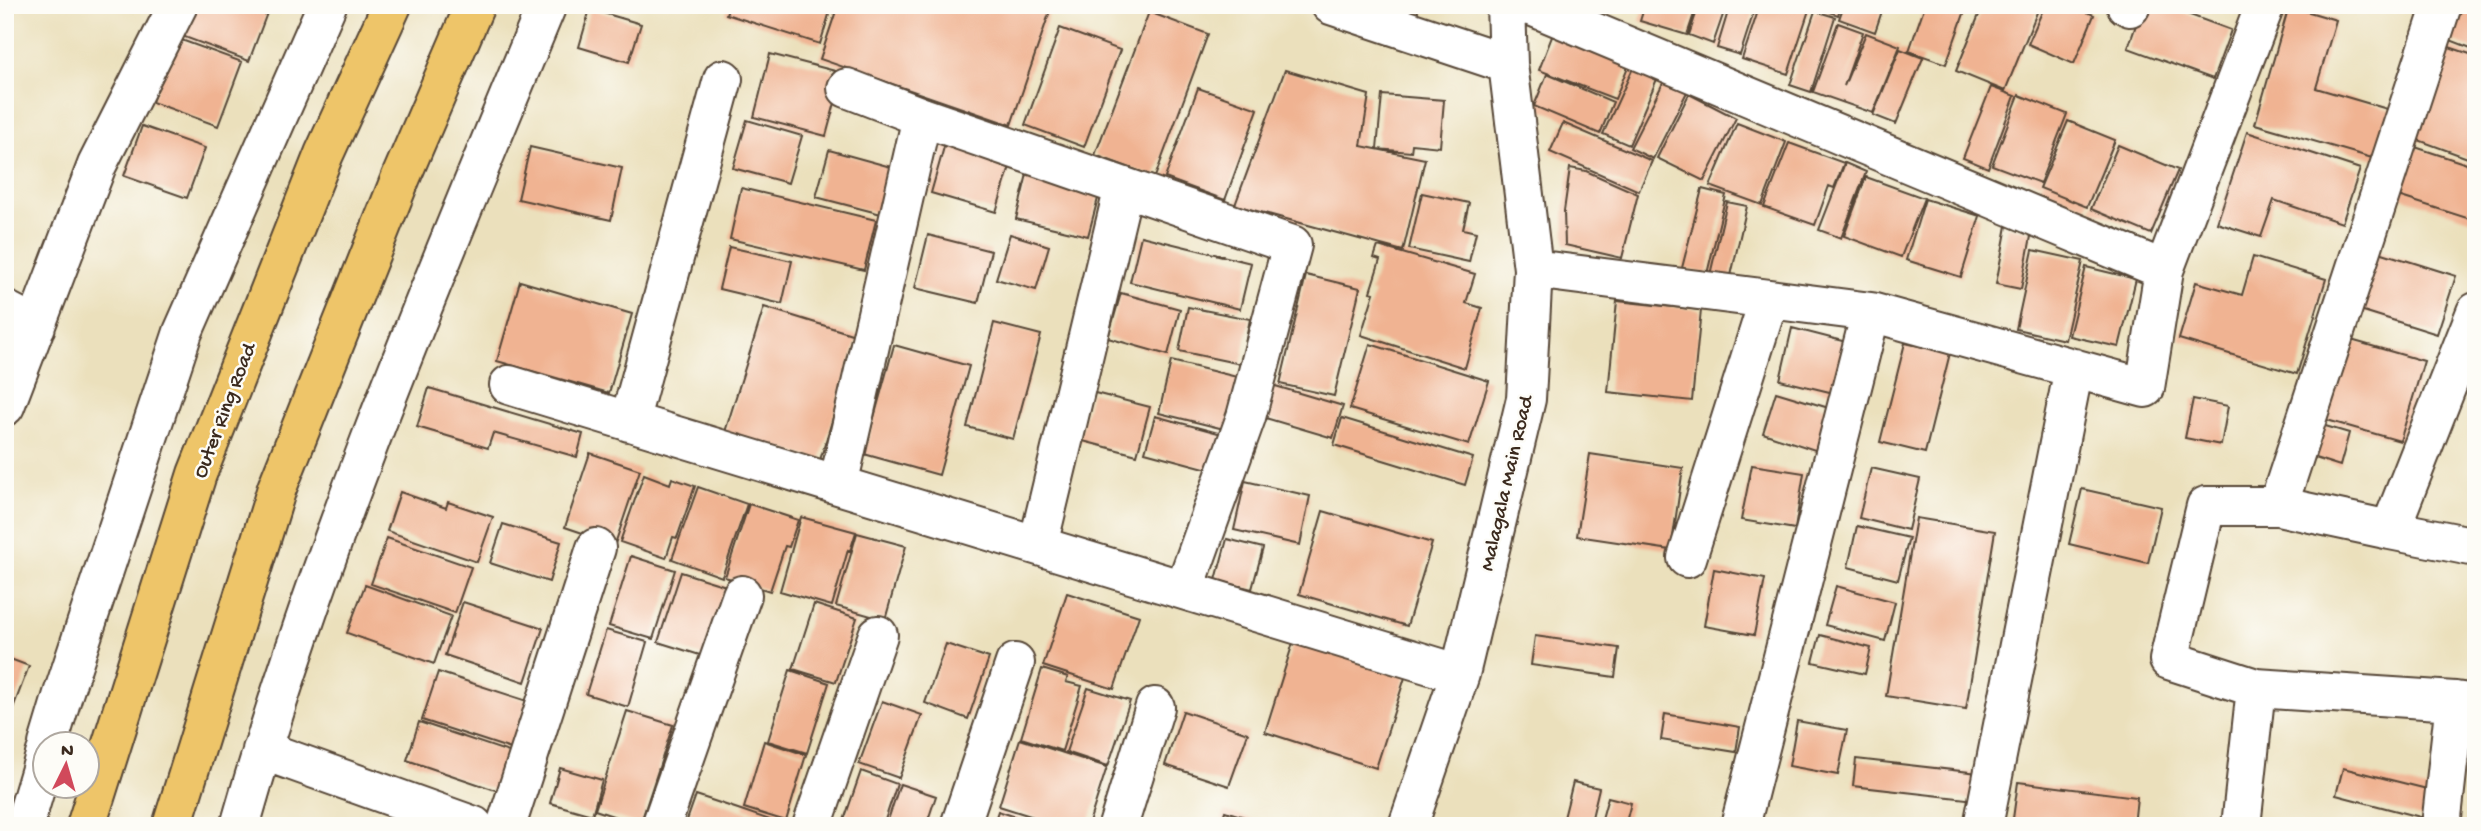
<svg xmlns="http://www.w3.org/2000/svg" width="2481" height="831" viewBox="0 0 2481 831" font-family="'Gochi Hand',sans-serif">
  <rect width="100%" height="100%" fill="#fdfcf7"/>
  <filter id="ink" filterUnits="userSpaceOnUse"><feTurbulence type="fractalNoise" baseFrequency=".0143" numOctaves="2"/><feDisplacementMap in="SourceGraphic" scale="14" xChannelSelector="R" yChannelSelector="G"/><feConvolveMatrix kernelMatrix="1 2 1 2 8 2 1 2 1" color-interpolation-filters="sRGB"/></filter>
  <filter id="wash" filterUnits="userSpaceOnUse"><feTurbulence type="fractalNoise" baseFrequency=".00686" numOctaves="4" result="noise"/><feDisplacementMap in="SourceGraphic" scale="28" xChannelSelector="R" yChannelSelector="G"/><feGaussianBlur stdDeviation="1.57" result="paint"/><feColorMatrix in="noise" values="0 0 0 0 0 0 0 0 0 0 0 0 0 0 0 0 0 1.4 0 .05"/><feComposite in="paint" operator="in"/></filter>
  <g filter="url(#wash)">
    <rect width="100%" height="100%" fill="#ebe0bc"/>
    <g id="blocks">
      <path fill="#f0b392" d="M193 5H270L249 61 182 36Z
        M729 5H832L820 44 726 14Z
        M838 5H1052L1011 125 820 59Z
        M1360 5H1420L1413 25Z
        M1645 5H1697L1687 35 1640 21Z
        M1699 5 1724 12 1713 44 1689 35Z
        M1730 5H1756L1740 55 1717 48Z
        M1760 5 1810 7 1788 74 1742 59Z
        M1809 5H1841L1838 15Z
        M1844 5H1884L1875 32 1839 19Z
        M1925 5H1979L1976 14 1965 11 1946 64 1909 51Z
        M1983 5H2040L2005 91 1956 71Z
        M2045 5H2071L2094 15 2074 64 2028 44Z
        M2143 5H2163L2231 30 2213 79 2128 48Z
        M2463 5H2476V50L2450 40Z
        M2289 6 2336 20 2316 88 2394 111 2379 160 2255 124Z
        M590 9 641 24 629 62 579 47Z
        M1815 11 1835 17 1811 92 1790 85Z
        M1149 12 1208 34 1155 177 1095 155Z
        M1838 23 1863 32 1844 86 1866 33 1900 46 1873 113 1813 92Z
        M1060 28 1120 50 1084 147 1025 125Z
        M1553 34 1629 64 1615 99 1539 70Z
        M176 38 242 62 218 126 152 102Z
        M2443 45 2476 56V161L2410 137Z
        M1900 49 1923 58 1896 124 1873 115Z
        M770 54 843 73 826 136 754 117Z
        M1633 68 1657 79 1629 145 1603 134Z
        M1285 70 1369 95 1361 146 1425 159 1403 251 1235 205Z
        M1547 74 1613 102 1600 134 1534 106Z
        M1664 81 1687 92 1653 159 1630 148Z
        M1991 87 2015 96 1988 168 1963 158Z
        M1198 88 1258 109 1225 200 1165 178Z
        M1689 94 1736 118 1704 181 1657 158Z
        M1382 95 1444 100 1440 147 1412 144 1411 152 1377 149Z
        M2019 95 2067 114 2040 183 1992 165Z
        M747 120 802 136 788 183 733 168Z
        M2068 121 2115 140 2087 207 2040 188Z
        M1563 123 1652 161 1639 191 1550 152Z
        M1737 123 1786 142 1762 205 1710 186Z
        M142 126 205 148 187 198 124 176Z
        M2247 132 2360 169 2342 223 2274 200 2261 237 2217 223Z
        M946 140 1012 160 996 212 931 193Z
        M1789 143 1844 163 1834 188 1829 186 1815 225 1764 207Z
        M2118 145 2178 170 2151 234 2091 209Z
        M2412 146 2476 167V221L2395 195Z
        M530 147 622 168 611 220 518 199Z
        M829 150 898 169 885 215 816 197Z
        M1845 163 1866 172 1841 238 1819 230Z
        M1570 168 1586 171 1638 194 1622 258 1565 245 1564 211Z
        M1028 170 1101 187 1088 236 1016 219Z
        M1866 177 1924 198 1901 257 1844 236Z
        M741 188 876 220 864 270 730 239Z
        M1702 189 1726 195 1707 274 1682 268Z
        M1422 193 1469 203 1463 229 1476 232 1469 262 1409 249Z
        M1925 199 1980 216 1961 277 1906 260Z
        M1727 202 1747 206 1730 280 1710 275Z
        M2007 226 2032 231 2021 289 1996 284Z
        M1010 234 1049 246 1036 290 996 279Z
        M928 235 991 251 978 303 915 288Z
        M1141 236 1251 263 1240 309 1130 282Z
        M1378 246 1475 274 1466 303 1482 308 1465 368 1361 335 1374 293 1370 292 1380 260 1374 258Z
        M729 247 792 261 782 304 719 289Z
        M2033 250 2083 261 2065 340 2016 329Z
        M2376 251 2456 276 2437 334 2357 309Z
        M2253 257 2326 279 2297 374 2179 339 2196 282 2242 295Z
        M2086 267 2136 279 2119 347 2069 336Z
        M1306 275 1360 288 1334 396 1280 384Z
        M520 281 632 314 609 393 497 361Z
        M1121 293 1180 309 1168 355 1108 338Z
        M1617 301 1701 310 1692 401 1608 392Z
        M764 307 858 336 820 460 725 432Z
        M1188 307 1250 319 1241 364 1179 351Z
        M994 323 1041 335 1013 439 967 427Z
        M1792 328 1854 344 1842 395 1780 380Z
        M2344 338 2424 361 2400 441 2320 418Z
        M1905 343 1950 353 1925 453 1880 442Z
        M1370 344 1489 381 1469 445 1350 409Z
        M894 345 969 366 939 475 864 454Z
        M1171 361 1241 378 1228 430 1159 413Z
        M1272 385 1343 406 1333 438 1262 417Z
        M429 388 583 434 577 457 493 433 488 448 417 427Z
        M1091 392 1150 407 1137 455 1079 440Z
        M1776 392 1832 409 1818 451 1763 433Z
        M2193 399 2228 406 2221 445 2185 438Z
        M1155 416 1222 434 1212 470 1145 452Z
        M1342 418 1473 458 1465 485 1334 445Z
        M2322 425 2349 433 2340 466 2312 457Z
        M590 453 640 470 615 544 565 527Z
        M1590 454 1683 468 1671 550 1577 536Z
        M1752 465 1804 473 1795 529 1741 520Z
        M1871 468 1920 479 1908 530 1859 518Z
        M644 474 670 484 672 478 695 486 677 538 673 537 666 558 620 542Z
        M1245 481 1310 496 1300 545 1234 530Z
        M698 487 747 504 722 577 672 559Z
        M2082 489 2161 507 2148 563 2069 544Z
        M400 492 446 508 448 502 493 517 477 562 387 531Z
        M749 504 798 520 789 547 785 546 770 591 725 577Z
        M1323 511 1432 543 1407 626 1299 594Z
        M801 517 856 532 850 551 848 550 832 606 780 591Z
        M1916 518 1995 531 1966 709 1886 696Z
        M503 524 561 542 549 582 490 563Z
        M1857 526 1909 538 1898 580 1848 567Z
        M857 533 906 546 885 620 836 606Z
        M387 538 471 567 455 613 371 584Z
        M1227 539 1263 548 1252 589 1216 580Z
        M631 556 675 570 653 639 609 626Z
        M1714 569 1765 579 1754 635 1704 626Z
        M681 572 726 586 703 656 658 642Z
        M365 585 451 616 434 664 347 633Z
        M1836 586 1895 602 1885 641 1825 625Z
        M1067 593 1139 616 1114 689 1043 666Z
        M463 602 543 628 525 682 445 655Z
        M814 604 857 618 836 682 793 669Z
        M606 630 647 642 628 707 586 694Z
        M1297 630 1409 665 1376 768 1265 732Z
        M1820 635 1871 648 1865 674 1813 662Z
        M1535 636 1619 648 1615 677 1531 665Z
        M946 644 989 658 968 719 925 703Z
        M5 657 29 666 10 716 5 714Z
        M1042 669 1068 677 1066 682 1082 686 1062 751 1021 738Z
        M790 670 829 683 807 753 768 741Z
        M438 672 527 701 511 749 422 720Z
        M1088 688 1130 701 1108 766 1066 752Z
        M882 701 922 715 899 778 859 764Z
        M627 711 673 725 640 825 595 810Z
        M1183 711 1248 733 1229 786 1165 765Z
        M1665 714 1740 727 1736 752 1661 740Z
        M1797 721 1847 730 1838 775 1789 766Z
        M419 722 512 753 498 791 407 760Z
        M1020 739 1107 767 1088 826H1062L999 806Z
        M764 741 806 755 786 821 744 808Z
        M1856 759 1978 773 1975 800 1853 786Z
        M560 768 602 780 592 815 550 803Z
        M2343 768 2435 791 2428 819 2336 795Z
        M861 771 897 784 883 826H842Z
        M1573 782 1599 788 1590 826H1562Z
        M2018 782 2137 797 2134 826H2012Z
        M900 784 936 796 926 826H886Z
        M696 795 738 809 787 826H685Z
        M1608 797 1631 803 1625 826H1600Z
        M998 811 1034 823 1033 826H993Z
        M1225 811 1270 825V826H1220Z"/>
    </g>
  </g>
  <g filter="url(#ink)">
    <use href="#blocks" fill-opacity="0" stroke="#554536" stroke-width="2"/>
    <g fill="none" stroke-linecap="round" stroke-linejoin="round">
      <defs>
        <path id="minor" d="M1331 5 1508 64
          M1529 5 2164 270
          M2126 5 2130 7 2131 5
          M847 88 922 117 1292 245 1246 417 1184 590
          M1533 269 1871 312 2145 388 2164 270 2265 5
          M5 310 36 326
          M2476 312 2390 530 2476 547
          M509 385 1460 674
          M5 406 97 165 178 5
          M629 422 723 79
          M838 485 922 117
          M2278 506 2442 5
          M2390 530 2278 506H2206L2169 660 2256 688 2455 701 2476 704
          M1038 545 1124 187
          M1687 558 1769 299
          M48 744 63 694 183 332 327 5
          M262 750 474 826
          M24 826 46 752
          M240 826C320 544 435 275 547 5
          M506 826 596 548
          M661 826 742 595
          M812 826 878 635
          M960 826 1015 663
          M1118 826 1155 707
          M1408 826 1460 674 1526 399 1533 269 1508 64 1506 5
          M1740 826 1871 312
          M1983 826 2074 368
          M2241 826 2256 688
          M2441 826 2455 701"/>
        <path id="highway" d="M86 826 197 474 324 154 392 5
          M172 826 277 488 401 177 475 5"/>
      </defs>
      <use href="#minor" stroke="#554536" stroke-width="42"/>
      <use href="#highway" stroke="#554536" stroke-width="42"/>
      <use href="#minor" stroke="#fff" stroke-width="38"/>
      <use href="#highway" stroke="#eec569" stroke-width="38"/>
    </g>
  </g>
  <g text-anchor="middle" stroke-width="5" stroke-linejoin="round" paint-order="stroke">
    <g font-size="21" fill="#3b2a1e" stroke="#fdfcf7">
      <text transform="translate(223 410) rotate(-69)" y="7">Outer Ring Road</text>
      <text transform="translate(1505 483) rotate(-77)" y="7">Malagala Main Road</text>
    </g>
  </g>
  <rect width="2481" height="831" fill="none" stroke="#fdfcf7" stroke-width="28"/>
  <g transform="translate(66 765) rotate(5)"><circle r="33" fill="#fdfcf7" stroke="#afa8a0" stroke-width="2"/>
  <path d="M0-5L12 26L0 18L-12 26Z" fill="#d1495b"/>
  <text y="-10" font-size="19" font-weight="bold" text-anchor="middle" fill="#3b2a1e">N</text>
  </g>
</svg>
